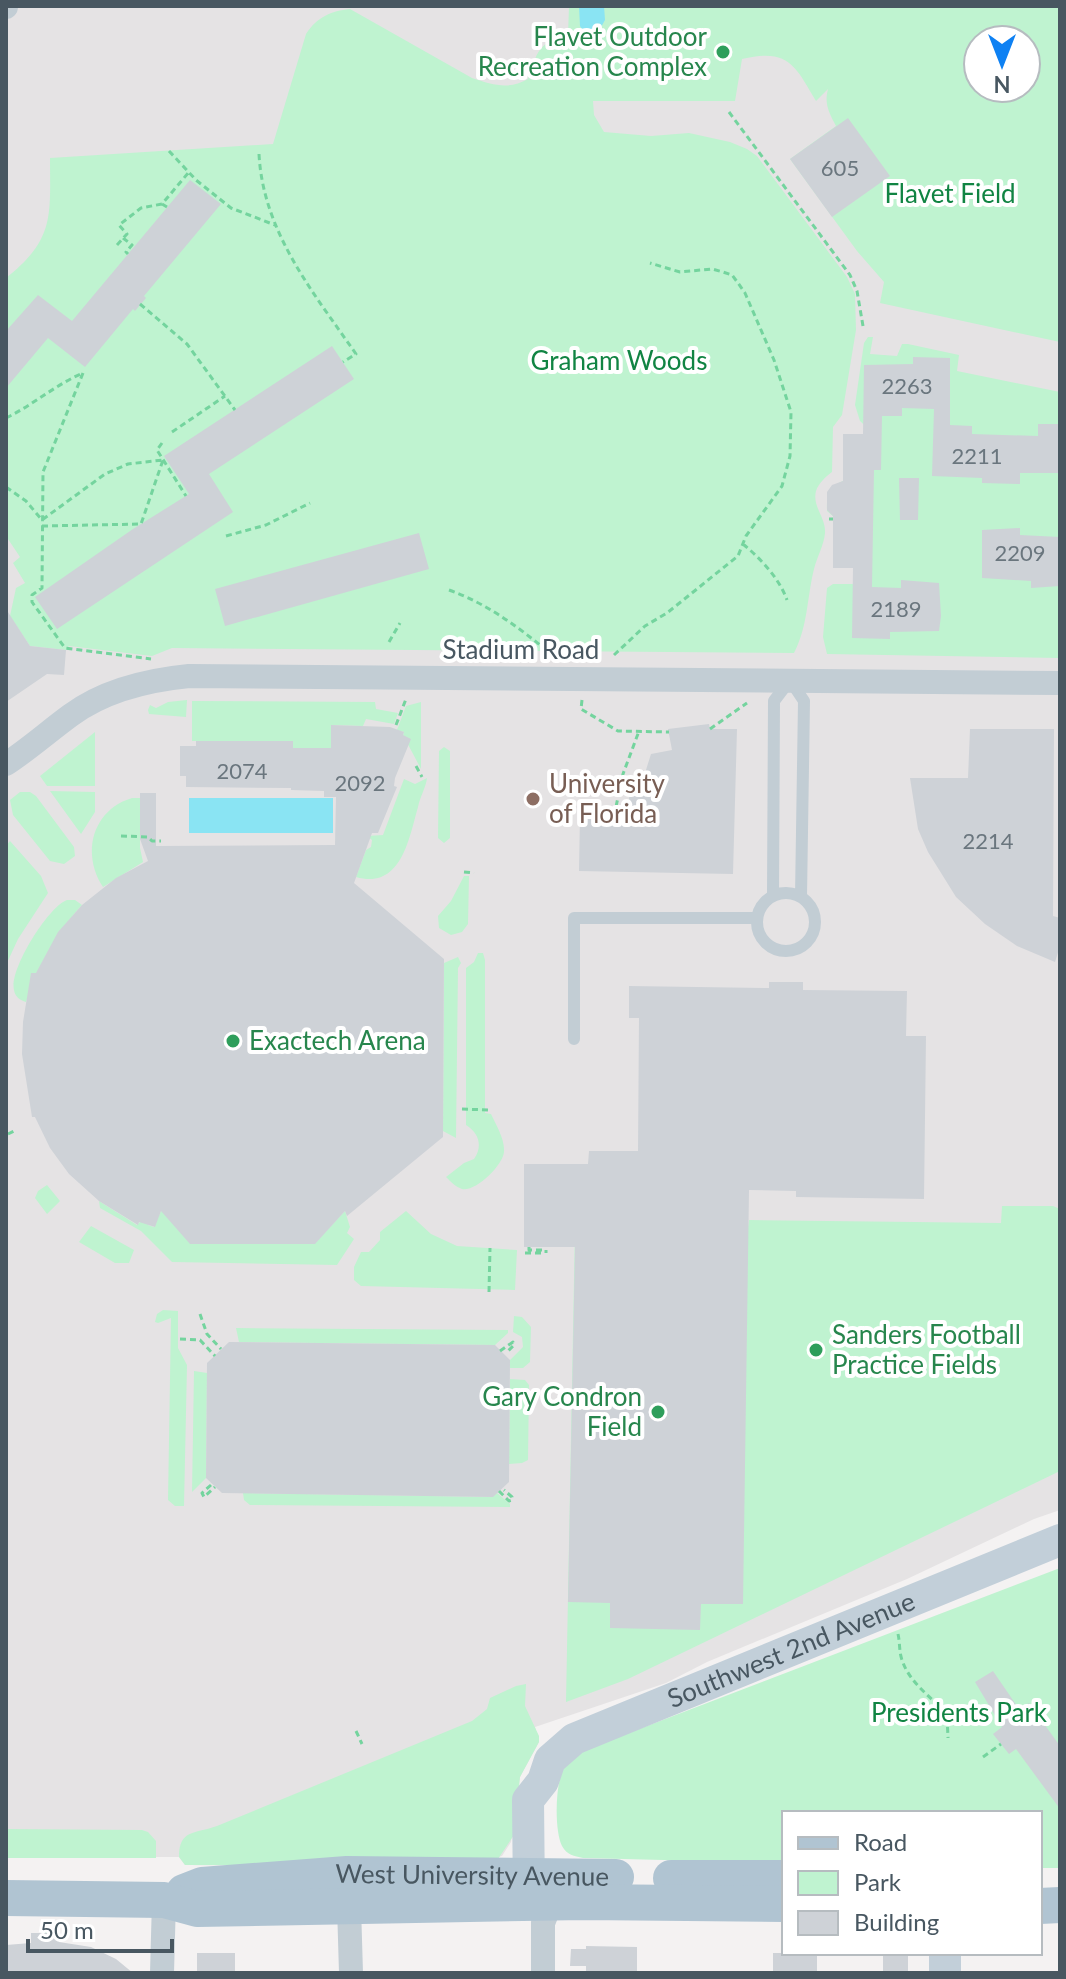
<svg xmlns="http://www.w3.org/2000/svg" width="1066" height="1979" viewBox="0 0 1066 1979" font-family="Lato,sans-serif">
  <rect width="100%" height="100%" fill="#f4f2f2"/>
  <path fill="#e5e3e4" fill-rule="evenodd" d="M6 6H1060V1510L1034 1519 907 1579 707 1662 666 1683 535 1727 539 1742 520 1777 511 1842 502 1856 472 1866 185 1865 179 1857H6ZM978 40H1026V88H978Z"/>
  <path fill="#bff3d0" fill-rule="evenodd" d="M569 6H1060V342L880 303 884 282 857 251 790 159 836 126C829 113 824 104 828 89L816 101C795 65 788 48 742 59L735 101H593L594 115 604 132 651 136 689 133 730 142 747 149 757 156 847 277 855 294 856 330 842 415 833 427 832 472C826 476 818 484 816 491 812 507 826 517 825 533 824 545 817 557 814 569 807 597 808 626 794 653L172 648 152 656 69 646 66 650 30 646 10 616 16 588 25 583 13 563 20 557 6 536V278C55 239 50 216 50 158L273 144 306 34C317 17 331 11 350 9L472 78C493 85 509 90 528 79 537 53 538 41 568 36ZM978 40H1026V88H978Z
    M868 337H873L870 354 897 356 902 344H908L959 355 957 371 1060 392V658L827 654 823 637 827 588 833 584H855L854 568H833L834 517 827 511C827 494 827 488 843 481V434H874L860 421 855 405 864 343Z
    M187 700 186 717 149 714 148 710 150 705 156 708 168 702Z
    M192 701 375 702 376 709 398 713 394 724 366 719 363 726 331 725V768H310L311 748H293V741H192Z
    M421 702V769L403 735 404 732 397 730 406 706Z
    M95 732V786H47L40 776Z
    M444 747 450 751V838L444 843 438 838 439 751Z
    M427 778C426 787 420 797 418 807 409 839 401 890 356 877L366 850 371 847 372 840 367 836 383 835 404 779 415 784Z
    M50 791 95 792V812L81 834Z
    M20 792H30L36 796 74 847 75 856 64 864 50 861 13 815 10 800Z
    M132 798H140V848L143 862 103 887C81 854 92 810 132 798Z
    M10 841 41 876 48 893 18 939 6 965V846Z
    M464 876H469L468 924 462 932 451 935 439 928 438 916 451 901Z
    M67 900H75L82 905C55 935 39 964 26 1002 20 1000 15 997 14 990 9 969 49 906 67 900Z
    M478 953H483L485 960V1113L491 1114C496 1125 505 1139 504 1152 503 1165 476 1192 462 1189 456 1187 451 1182 446 1177L464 1163 474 1159C483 1146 479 1133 466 1125V968L474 962Z
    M458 957 461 963 458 968 456 1138 443 1131 444 963Z
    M47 1185 60 1201 47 1214 35 1198 38 1191Z
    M99 1201 137 1225 154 1208 148 1225 154 1227 161 1211 314 1244 345 1211 350 1227 347 1233 354 1239 337 1265 172 1262 141 1231 100 1208Z
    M1002 1206H1053L1060 1209V1471L628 1679 566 1702 575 1226 748 1228 749 1220 1001 1223Z
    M406 1211 431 1234 457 1246 517 1250 515 1290 361 1286 354 1280V1267L361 1252H369L380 1240V1232Z
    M91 1226 134 1250 129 1263H115L79 1242Z
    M163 1310 178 1311V1348L187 1365 184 1506H175L168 1500 171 1318 158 1323 155 1322 157 1314Z
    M514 1316 522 1317 531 1327 530 1362 523 1368H510V1360L523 1347 522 1337 513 1332Z
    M236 1328 508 1330V1333L495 1345 239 1342Z
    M194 1371 207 1373 206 1478 192 1492Z
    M510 1379 525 1380 529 1385 528 1460 522 1463 509 1464Z
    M243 1493 492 1497 497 1493 510 1504V1507L250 1505 244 1500Z
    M1060 1568V1868H1040V1813H784V1863L583 1858C574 1856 567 1855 562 1846 554 1830 555 1780 565 1765 568 1760 575 1756 579 1752Z
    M526 1684 525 1706 539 1736V1742L520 1777 514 1835 498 1859 472 1866 185 1865 179 1857C179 1829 195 1834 217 1826L472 1721 487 1709 490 1698 516 1686Z
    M6 1829 142 1830 148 1832 156 1841V1858H6Z"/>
  <path fill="#8ae4f3" d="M579 6H604L605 20 599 31 585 34 580 26Z
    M189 798H333V833H189Z"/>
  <path fill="#ced2d7" d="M848 118 890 176 832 217 790 159Z
    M190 180 221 204 144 296 146 298 135 311 133 309 85 367 48 338 6 388V331L38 295 72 321Z
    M332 346 354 379 209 474 233 512 57 629 35 597 133 529 189 494 164 456Z
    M913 357 950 358V425L972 426V434L1038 436V424H1060V473H1020V484L982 483V478L932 476 934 409 902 408V416H882L881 470H874L872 587 901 588V580L939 583 941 616 939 631 890 632V639L852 638 853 568H833V516L827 510V492L832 485 843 481V434H863L864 365 913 364Z
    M899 478H919L918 520H900Z
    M1020 528V535L1060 537V586L1031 588V581L982 578V530Z
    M419 533 429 569 225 626 215 589Z
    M6 609 30 646 66 650 64 675 47 674 6 702Z
    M709 724 710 729H737L733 874 579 871 580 816 609 817 622 811 628 803 631 789H640L651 754 672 750 668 729Z
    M331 725 390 727 404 732 403 735 411 739 395 778 394 786 397 787 378 833H372L354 883 444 959 443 1137 347 1216 345 1211 315 1244H190L161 1211 155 1227 139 1222 138 1225 99 1201 69 1174 50 1148 35 1117H32L22 1054 23 1022 31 973H36L58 932 82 905 116 878 148 861 140 839V793H156V846L335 845 336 797H324V791L291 790V788L186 787V776H180V746H196V741H293V748H331Z
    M970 729H1054L1053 916 1060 918V946L1055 962 1017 946 985 924 956 897 928 852 918 829 910 778H968Z
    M769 982H803V990L907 991 906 1036H926L924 1199 796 1197V1191L749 1190 743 1604H701L700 1630 610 1628V1603L568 1602 575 1247H524V1164H588L589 1151H638L639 1018H629V986L769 988Z
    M229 1342 495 1345 510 1360 509 1482 493 1497 222 1493 206 1478 207 1363Z
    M993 1671 1019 1709 1029 1703 1060 1746V1809L1016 1749 1009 1754 993 1734 1002 1727 975 1682Z
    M31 1933H59V1942L91 1947 116 1959 133 1973H6V1945L31 1943Z
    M586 1946 637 1947V1972H586V1966H570L571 1949H586Z
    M197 1953H235V1973H197Z
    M773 1953H817V1973H773Z
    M883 1953H908V1973H883Z"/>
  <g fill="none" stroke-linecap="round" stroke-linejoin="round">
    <path stroke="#74d49e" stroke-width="3" stroke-dasharray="6 4" stroke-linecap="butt" d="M729 112 850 275 857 291 863 326
      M169 151 196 180 231 208 275 225
      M259 154C263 232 313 292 356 354L343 362
      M167 207 162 204 189 172
      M123 238 132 245 126 252 128 254
      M117 245 127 234 119 225 141 208 162 204
      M140 304 187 344 235 410
      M83 373 43 472 42 588 32 595V602L65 648 151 659
      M6 418C33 405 55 385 83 373
      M172 432 225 396
      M162 443 157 450 186 496
      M6 487 26 501 42 520 105 474 128 464 163 460
      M829 519H833
      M42 526 141 524 163 460
      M226 536 266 525 310 503
      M743 544C761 559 779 578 787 600
      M449 590C488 604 520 628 552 655
      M389 642 400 623
      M614 655 645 626 667 613 738 556 746 536 782 486 790 456 791 412 774 360 745 293 738 283 732 275 723 272 712 269 680 272 650 263
      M582 700 581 709 618 731 669 732
      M396 725 406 699
      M710 729 747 703
      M416 766 422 777
      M614 816 623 774 639 731
      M121 836 148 837 152 841H161
      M464 872 474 873
      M462 1109 488 1110
      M8 1134 14 1131
      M529 1247V1250H546V1253
      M525 1253H545
      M489 1292 490 1248
      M200 1314 207 1334 221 1349
      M180 1339 200 1340 215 1356
      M500 1351 513 1342V1346L507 1352
      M211 1485 202 1493 204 1497 215 1487
      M499 1491 509 1501 512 1500V1497L504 1490
      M898 1634C900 1642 899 1652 902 1660 910 1684 932 1697 947 1715L948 1738
      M356 1731 362 1744
      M983 1757 1001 1744
      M45 1928V1933"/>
    <path stroke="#c2cdd4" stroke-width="12" d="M757 922a29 29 0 1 1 58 0a29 29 0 1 1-58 0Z
      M773 896 774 701 790 680 804 701 801 897
      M574 1039V918H757"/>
    <path stroke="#c2cdd4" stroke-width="24" d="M6 7V6
      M6 764C29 749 49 731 71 715 105 690 148 680 189 676L1060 683
      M349 1906 351 1973
      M162 1973 164 1900
      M543 1973V1923L551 1903"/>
    <g stroke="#c2cfd9" stroke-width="32">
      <path id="s1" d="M529 1901 528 1800 543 1781 550 1760 574 1739 1060 1540"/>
      <path d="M945 1973V1953"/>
    </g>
    <g stroke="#b0c4d2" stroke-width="36">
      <path d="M671 1878H784"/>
      <path id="s2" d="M184 1892 202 1885 347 1874 616 1877"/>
      <path d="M6 1898 164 1900 197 1909 583 1902 784 1904"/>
      <path d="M1040 1906 1060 1905"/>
    </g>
  </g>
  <g fill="#2e9e5b" stroke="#fff" stroke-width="3">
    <circle cx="723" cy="52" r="8"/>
    <circle cx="233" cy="1041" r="8"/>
    <circle cx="816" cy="1350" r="8"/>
    <circle cx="658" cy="1412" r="8"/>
  </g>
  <circle fill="#8d6e63" stroke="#fff" stroke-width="3" cx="533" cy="799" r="8"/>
  <g text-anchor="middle" stroke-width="8" stroke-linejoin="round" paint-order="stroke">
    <g font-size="22" fill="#6a767e">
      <text x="840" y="176">605</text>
      <text x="907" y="394">2263</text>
      <text x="977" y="464">2211</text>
      <text x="1020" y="561">2209</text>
      <text x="896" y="617">2189</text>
      <text x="242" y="779">2074</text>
      <text x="360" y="791">2092</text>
      <text x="988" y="849">2214</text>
    </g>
    <g font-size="26" fill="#27864d" stroke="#fff" text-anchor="end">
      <text x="707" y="46">Flavet Outdoor<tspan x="707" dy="30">Recreation Complex</tspan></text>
      <text x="249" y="1050" text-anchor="start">Exactech Arena</text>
      <text x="832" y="1344" text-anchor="start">Sanders Football<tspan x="832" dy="30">Practice Fields</tspan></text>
      <text x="642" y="1406">Gary Condron<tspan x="642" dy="30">Field</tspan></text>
    </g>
    <g font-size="26" fill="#118443" stroke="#fff">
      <text x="950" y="203">Flavet Field</text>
      <text x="619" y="370">Graham Woods</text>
      <text x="959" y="1722">Presidents Park</text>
    </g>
    <g font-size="26" fill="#485761" stroke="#fff">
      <text x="521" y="659">Stadium Road</text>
      <text dy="9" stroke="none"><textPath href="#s1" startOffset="414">Southwest 2nd Avenue</textPath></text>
      <text dy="9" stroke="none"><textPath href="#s2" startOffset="290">West University Avenue</textPath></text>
    </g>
    <g font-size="26" fill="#785e54" stroke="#fff" text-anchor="start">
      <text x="549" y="793">University<tspan x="549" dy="30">of Florida</tspan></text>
    </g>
  </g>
  <rect width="1066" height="1979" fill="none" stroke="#485761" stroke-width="16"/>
  <rect x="782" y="1811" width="260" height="144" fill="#ffffff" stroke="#b6bcc0" stroke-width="2"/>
  <rect x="798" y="1837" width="40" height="12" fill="#b0c4d2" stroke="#b6bcc0" stroke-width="2"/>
  <text x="854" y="1851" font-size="24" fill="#485761">Road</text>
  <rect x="798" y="1871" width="40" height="24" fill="#bff3d0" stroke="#b6bcc0" stroke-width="2"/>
  <text x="854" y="1891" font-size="24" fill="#485761">Park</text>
  <rect x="798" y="1911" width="40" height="24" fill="#ced2d7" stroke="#b6bcc0" stroke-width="2"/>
  <text x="854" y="1931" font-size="24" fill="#485761">Building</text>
  <g transform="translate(1002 64) rotate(180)"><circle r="38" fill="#ffffff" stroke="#b6bcc0" stroke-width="2"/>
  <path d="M0-6L14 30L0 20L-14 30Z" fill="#0e81f3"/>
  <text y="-12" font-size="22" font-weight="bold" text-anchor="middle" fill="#485761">N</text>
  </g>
  <path d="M28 1939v12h144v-12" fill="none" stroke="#485761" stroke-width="4"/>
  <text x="40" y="1939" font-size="24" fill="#485761" stroke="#ffffff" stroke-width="6" paint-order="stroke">50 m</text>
</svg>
